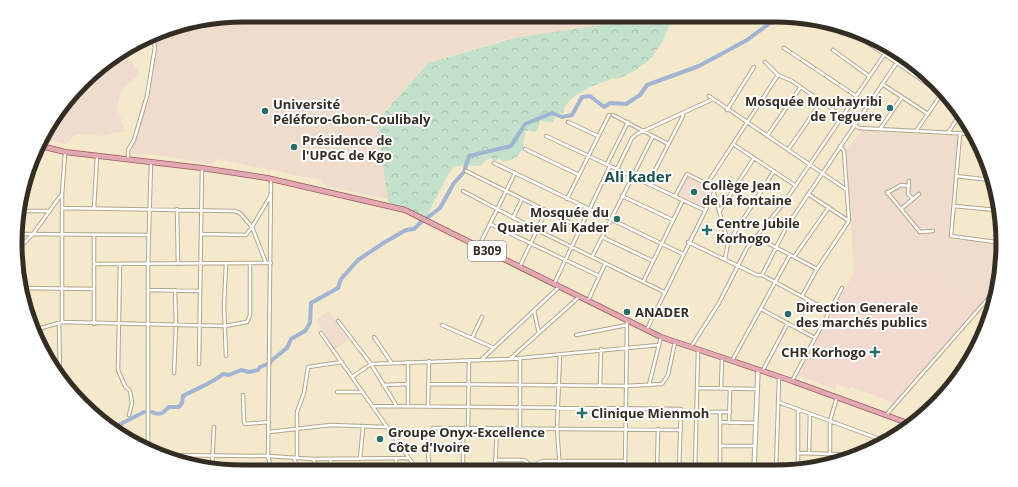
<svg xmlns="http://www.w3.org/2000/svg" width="1018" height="487" viewBox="0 0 1018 487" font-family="'Open Sans',sans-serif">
  <defs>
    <pattern id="forest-crowns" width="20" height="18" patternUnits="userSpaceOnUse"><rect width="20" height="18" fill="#c3e1cb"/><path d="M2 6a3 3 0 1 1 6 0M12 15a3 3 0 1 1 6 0" fill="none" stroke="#a8c1ae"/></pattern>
  </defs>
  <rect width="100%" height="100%" fill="#f5e9cb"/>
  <path fill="#efdccc" d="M244 15H672L674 17 511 38 427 63 377 121 388 199 326 186 320 180 217 159 211 164 155 155 131 154 147 101 158 34 170 27Z
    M124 52 140 74 121 90 117 107 125 131 99 136 87 134 75 135 66 144 44 140 53 117 104 62Z
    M863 130 958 137 950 239 1003 245 994 291 983 303 919 268 854 272 846 149Z
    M687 177 710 189 701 206 678 196Z
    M329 311 348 340 334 350 316 320Z"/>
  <path fill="#f3dad1" d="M919 268 983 303 967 321 965 320 960 329 894 403 852 387 848 389 837 384 835 390 798 375 854 272Z"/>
  <path fill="#c3e1cb" d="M586 15H648L588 21Z"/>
  <path fill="url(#forest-crowns)" d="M673 17C667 31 661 47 651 58 645 65 629 74 620 78 617 79 614 78 611 79 595 85 567 94 563 113L557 114 552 122 540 121 537 131 533 132 529 130 525 132 523 148 516 158 504 162 498 158 496 161 491 158 486 160 480 166C471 166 465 164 455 167 448 169 432 208 426 218L392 205 388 201 377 121 428 63 514 38 594 26Z"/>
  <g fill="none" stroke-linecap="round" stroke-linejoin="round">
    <path stroke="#a1b4d4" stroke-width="4" d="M427 218 440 208 454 183 464 172 469 156 511 146 525 124 552 113 562 117 572 115 582 97 590 96 604 107 610 103 626 104 640 95 647 85 699 66 747 40 770 23 777 21 790 23 794 19
      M152 412C160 416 163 413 169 407H179L182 403 183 396C197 388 211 384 223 374L229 375 241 370 249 372 258 370 260 367 270 363 272 360 287 348 291 339 305 331 310 323 311 303 338 288 341 279 358 260 385 242 406 230 414 229 423 220
      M113 428 144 412"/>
    <defs>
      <path id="minor" d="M675 15H678
        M849 30 942 94
        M784 48 856 96
        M833 50 869 76
        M765 62 778 75 792 81 859 128 971 134
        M882 84 928 114
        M709 96 847 190
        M727 110 754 67
        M613 115 668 144
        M568 122 598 136
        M880 129 902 97
        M916 131 943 92
        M948 133 959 116
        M960 134 951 236 1003 243
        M546 136 704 210
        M767 136 800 88
        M733 144 796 186
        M525 149 579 175
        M788 150 821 102
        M128 159V150L134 140 147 96 155 47 152 37
        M494 163 683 254
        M607 164 628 122
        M617 169 632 138 637 134 713 99
        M466 171 581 228
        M956 176 990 180
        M271 179 268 456 272 472
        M987 180 988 169
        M909 181 908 194 913 199
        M648 184 683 116 682 113
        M463 191 537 230 664 292
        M887 192 920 232 933 231
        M714 193 728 242
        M887 193 901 185 909 186
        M808 194 849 221
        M622 196 673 220
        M675 196 687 174 707 184 778 75
        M567 199 609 115
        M954 206 996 210
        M62 208 234 211 240 213 252 227 246 235 201 234
        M94 208 97 156
        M177 209 178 264
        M901 209 919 194
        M19 211H50
        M719 212 754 158
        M513 218 522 199
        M490 224 599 276
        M18 234 149 235
        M602 237 653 261
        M756 237 817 269
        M688 242 757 275H762L829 311
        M479 246 515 173
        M18 249 33 234 61 195
        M592 257 653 136
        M794 257 829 207
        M725 259 728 243 774 171
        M266 263 252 227 271 195
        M95 264 271 263
        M120 264 118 370 125 386 130 391 132 403 129 415
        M226 264 224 306 226 356
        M520 266 546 211
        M762 275 787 226 900 58
        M643 282 683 200
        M554 284 610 166
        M21 288 94 289
        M149 290 200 291
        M802 296 817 269 849 221 844 151 840 146
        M588 301 605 264
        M761 309 815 338
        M534 311 539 333
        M338 321 371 364 396 405
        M62 322V195L65 153
        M59 324 60 373
        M94 324V235
        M442 325 494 348
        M647 329 714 193
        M34 330 62 322 225 326 247 322 250 315V263
        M321 333 418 471
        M576 335 627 325
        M374 337 391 362
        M472 338 482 317
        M691 347 719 303 747 248 783 204 884 55
        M560 354 557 428 560 471
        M511 358 579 297
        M482 359 559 287
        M732 361 790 255
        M199 364 202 168
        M763 370 788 323
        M174 373 176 325 175 290
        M352 377 371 364 511 359 659 345
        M792 381 842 288
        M428 384 626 386 662 384 668 375 675 342
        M383 385 408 384
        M600 385 601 349
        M649 385 661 337
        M697 388 755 389
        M721 389 722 359
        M337 392H362
        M243 395 244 422 245 424 269 422
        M778 402 885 441
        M372 406 681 409 679 470
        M408 406V362
        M428 406 429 361
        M697 412H730
        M886 415 993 293
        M720 422 755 423
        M729 423 730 389
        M468 428 469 361
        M520 429V358
        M269 432 331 425 386 427
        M720 446H754
        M148 450V264L151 162
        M798 453 862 455
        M809 453 810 414
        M830 454V421L837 397
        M159 455 268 456 313 459 408 458
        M294 458 299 472
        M297 458V412L304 393 308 367 342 362
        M313 459 319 472
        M360 459 363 427
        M396 459V471
        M495 460H524L528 463V471
        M212 466 214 427
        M695 470 698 351
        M720 470H791
        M720 470V412
        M776 470 779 377
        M798 470V410
        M430 471C429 460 424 437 433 428L681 430
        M463 471V428
        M495 471 497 428
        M533 471 538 463 543 461H625
        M625 471 627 321
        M657 471 658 429
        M330 472 331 459"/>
      <path id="tertiary" d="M754 470 758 370"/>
      <path id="primary" d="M41 146 65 152 202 168 267 178 405 210 661 337 792 381 913 425"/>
    </defs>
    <use href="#minor" stroke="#b0a689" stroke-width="4.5"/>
    <use href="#tertiary" stroke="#b0a689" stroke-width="5.5"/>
    <use href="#primary" stroke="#9a585f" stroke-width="6"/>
    <use href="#minor" stroke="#fff" stroke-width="2.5"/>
    <use href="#tertiary" stroke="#fff" stroke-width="3.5"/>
    <use href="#primary" stroke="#e3a9b3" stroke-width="4.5"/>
  </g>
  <g fill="#276f68" stroke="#fff" stroke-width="1.5">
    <circle cx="890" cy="108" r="4"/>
    <circle cx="265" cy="111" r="4"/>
    <circle cx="294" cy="147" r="4"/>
    <circle cx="694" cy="192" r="4"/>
    <circle cx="617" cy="219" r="4"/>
    <path d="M705 224h4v4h4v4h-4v4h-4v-4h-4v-4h4z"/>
    <circle cx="627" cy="312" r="4"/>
    <circle cx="788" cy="314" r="4"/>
    <path d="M873 346h4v4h4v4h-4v4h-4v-4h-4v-4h4z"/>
    <path d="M580 407h4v4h4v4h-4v4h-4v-4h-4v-4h4z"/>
    <circle cx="380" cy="439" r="4"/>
  </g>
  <g text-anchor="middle" stroke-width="4" stroke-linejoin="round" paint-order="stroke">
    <rect fill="#fff" stroke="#706d65" stroke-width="1" x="468" y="241" width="38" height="20" rx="3"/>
    <g font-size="12" font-weight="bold" fill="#332e23">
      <text x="487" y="255">B309</text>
    </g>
    <g font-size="13" font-weight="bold" fill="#332e23" stroke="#fff" text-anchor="start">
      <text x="882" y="106" text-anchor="end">Mosquée Mouhayribi<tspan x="882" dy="15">de Teguere</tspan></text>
      <text x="273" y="109">Université<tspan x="273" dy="15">Péléforo-Gbon-Coulibaly</tspan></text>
      <text x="302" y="145">Présidence de<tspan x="302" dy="15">l'UPGC de Kgo</tspan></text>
      <text x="702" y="190">Collège Jean<tspan x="702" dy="15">de la fontaine</tspan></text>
      <text x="609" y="217" text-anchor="end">Mosquée du<tspan x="609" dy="15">Quatier Ali Kader</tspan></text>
      <text x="716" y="228">Centre Jubile<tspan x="716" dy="15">Korhogo</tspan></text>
      <text x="796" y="312">Direction Generale<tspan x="796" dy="15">des marchés publics</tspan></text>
      <text x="635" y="317">ANADER</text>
      <text x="866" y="357" text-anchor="end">CHR Korhogo</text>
      <text x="591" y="418">Clinique Mienmoh</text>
      <text x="388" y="437">Groupe Onyx-Excellence<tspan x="388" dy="15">Côte d'Ivoire</tspan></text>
    </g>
    <g font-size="15" font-weight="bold" fill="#17524c" stroke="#fff">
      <text x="638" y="182">Ali kader</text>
    </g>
  </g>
  <path d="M0 0H1018V487H0ZM243 22H775A221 221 0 0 1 996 243V244A221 221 0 0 1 775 465H243A221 221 0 0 1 22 244V243A221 221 0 0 1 243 22Z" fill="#fff" fill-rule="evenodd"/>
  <path fill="none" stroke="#332e23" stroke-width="5" d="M243 22H775A221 221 0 0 1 996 243V244A221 221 0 0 1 775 465H243A221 221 0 0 1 22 244V243A221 221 0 0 1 243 22Z"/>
</svg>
